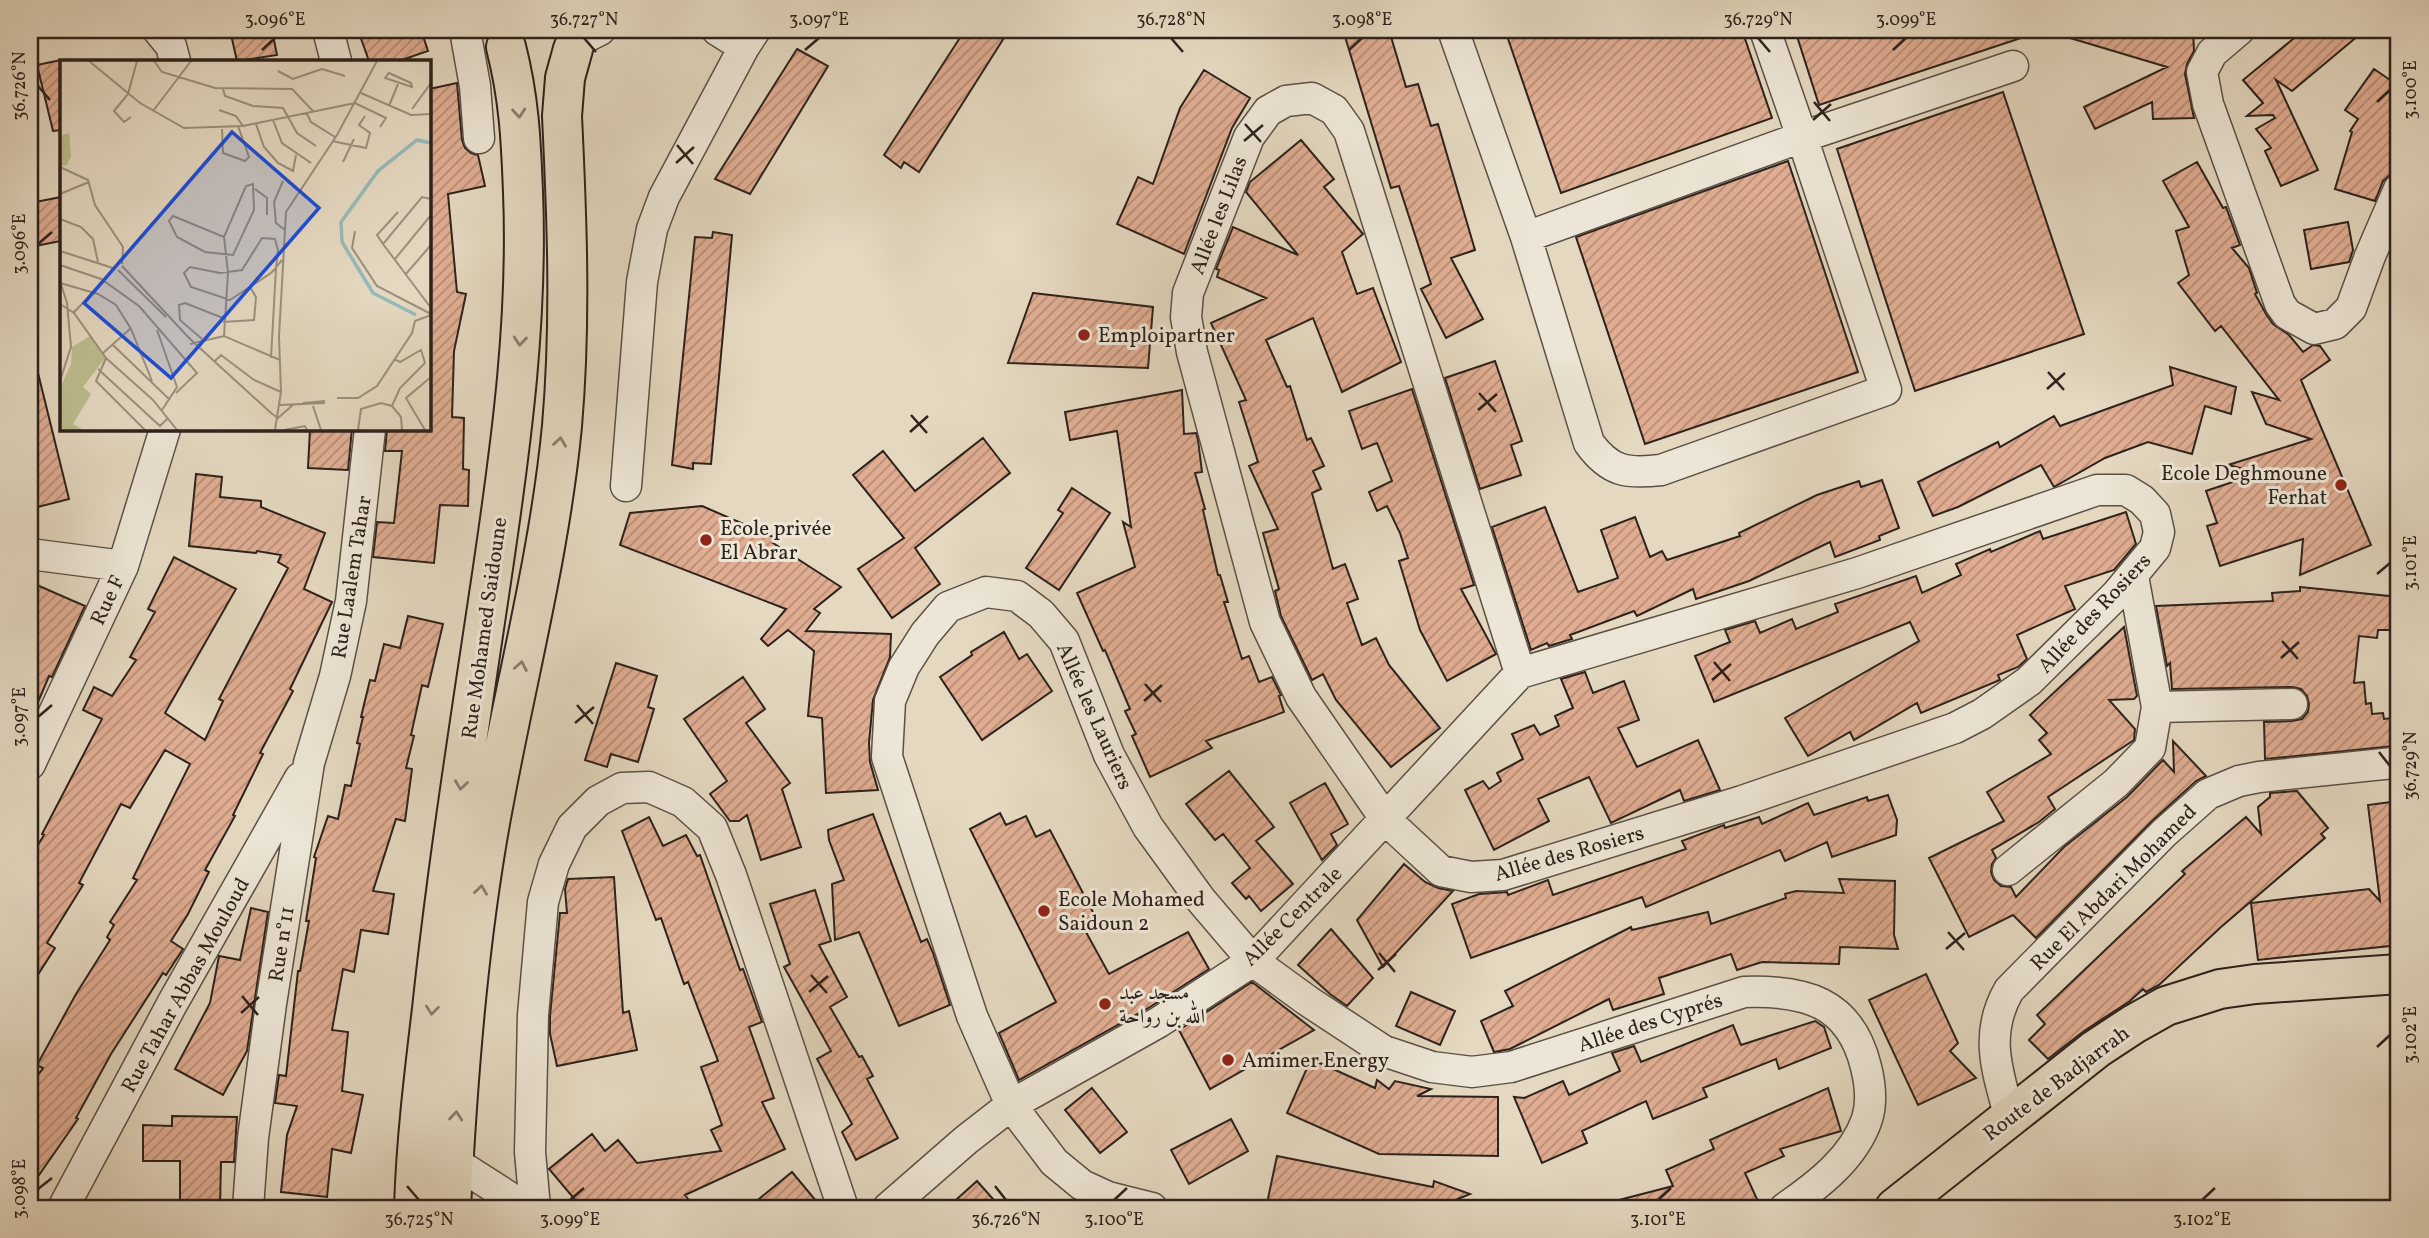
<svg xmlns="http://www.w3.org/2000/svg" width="2429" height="1238" viewBox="0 0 2429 1238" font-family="Vollkorn,Amiri,serif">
  <defs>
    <pattern id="building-hatch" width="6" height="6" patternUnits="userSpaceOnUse" patternTransform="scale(1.75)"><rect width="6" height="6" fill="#e0ad92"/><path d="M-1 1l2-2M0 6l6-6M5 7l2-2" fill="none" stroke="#b68c76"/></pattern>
  </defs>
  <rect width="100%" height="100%" fill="#e4d8c0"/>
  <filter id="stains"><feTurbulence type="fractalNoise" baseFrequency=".00286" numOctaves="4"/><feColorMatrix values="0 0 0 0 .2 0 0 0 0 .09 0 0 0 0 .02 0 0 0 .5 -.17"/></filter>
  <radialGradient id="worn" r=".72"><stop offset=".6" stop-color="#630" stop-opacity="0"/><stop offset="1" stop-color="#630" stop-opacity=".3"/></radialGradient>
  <path fill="url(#building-hatch)" stroke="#2d221c" stroke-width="2" d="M230 30H272L277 55 237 61Z
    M358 30H421L428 51 399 61H369Z
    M965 30H1009L919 172 904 162 901 168 884 155Z
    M1343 30H1389L1406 87 1418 84 1431 126 1438 124 1475 250 1451 258 1483 319 1446 338 1421 289 1431 284 1399 186 1391 188Z
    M1505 30H1742L1772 118 1561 193Z
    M1795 30H2033V34L1819 105Z
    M2061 30H2193L2194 51 2187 64 2185 74 2194 118 2153 119 2152 102 2095 129 2084 107 2167 67 2060 35Z
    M2304 30H2365L2292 91 2276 80 2318 170 2281 186 2265 151 2271 148 2256 129 2275 118 2273 115 2247 116 2263 103 2243 80Z
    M797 49 828 66 750 194 715 179Z
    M61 60V130L53 131 37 65Z
    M2374 69 2399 86V147L2391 174 2383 181 2375 201 2335 189 2352 132 2350 131 2358 119 2345 110Z
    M1204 70 1250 98 1232 128 1184 254 1117 224 1138 177 1153 184 1180 108Z
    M457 83 462 140 465 148 471 153 478 155 485 186 448 194 457 292 466 294 454 351 452 417 464 418 463 469 469 470 468 506 440 505 434 563 373 557 377 522 394 523 402 451H385L387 429H429V89Z
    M2003 92 2084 334 1915 391 1837 149Z
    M1301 140 1334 179 1324 187 1363 234 1342 252 1357 294 1373 288 1401 362 1342 392 1313 318 1266 340 1287 387 1290 386 1307 440 1311 438 1324 466 1313 471 1321 489 1312 493 1333 569 1345 564 1358 599 1347 603 1362 645 1376 638 1389 665 1440 728 1391 767 1336 700 1323 674 1312 680 1281 616 1275 591 1279 589 1263 533 1278 529 1249 466 1258 462 1239 402 1246 400 1211 323 1266 298 1217 277 1219 270 1216 269 1233 227 1298 255 1246 192 1250 182Z
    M1788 161 1858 372 1645 444 1576 237Z
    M2197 162 2223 208 2226 207 2240 245 2232 248 2249 268 2257 293 2255 294 2266 314 2273 324 2289 335 2303 352 2313 345 2320 346 2330 360 2301 380 2371 545 2300 575 2303 539 2220 566 2207 526 2217 523 2206 491 2260 473 2228 465 2311 439 2266 424 2252 392 2279 400 2221 326 2215 331 2178 283 2189 275 2176 231 2189 227 2163 181Z
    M61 197V241L30 247V203Z
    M2348 222 2353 250 2349 262 2311 269 2304 230Z
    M713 232 732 235 711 464 693 463V469L672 465 695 237 712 238Z
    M1033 293 1153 307 1148 368 1008 363Z
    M1495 361 1522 441 1511 445 1521 475 1480 489 1445 378Z
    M2170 367 2236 387 2231 414 2205 406 2192 454 2148 442 2105 458 2054 487 2041 465 1958 507 1933 516 1918 482 1998 442 2000 447 2054 416 2060 426 2173 385Z
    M38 373 69 499 30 509V374Z
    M1412 389 1474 585 1461 589 1496 654 1447 681 1420 630 1399 561 1408 558 1400 533 1387 506 1377 511 1369 492 1392 481 1377 443 1362 449 1349 411Z
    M1182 390 1184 434 1196 433 1198 440 1202 472 1195 473 1205 509 1203 510 1218 575H1220L1228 602H1224L1242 659 1249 656 1259 682 1272 677 1281 695 1279 696 1284 712 1206 741 1212 748 1150 777 1132 736 1136 734 1125 711 1130 709 1105 650 1103 651 1077 593 1135 567 1123 522 1131 527 1117 431 1070 440 1065 412Z
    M310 429H352L348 470 308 468Z
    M983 438 1010 473 915 548 940 584 892 618 858 569 904 538 853 475 883 451 915 491Z
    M196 474 222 477 220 497 261 501V507L325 533 304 589 332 602 290 689 293 691 260 753 263 754 233 815 235 816 205 870 209 872 188 914 171 941 183 949 166 975 163 973 111 1054 76 1118 78 1119 30 1188V1086L43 1068 37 1065 76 994 110 940 107 937 114 925 110 922 137 880 133 878 190 764 165 750 130 808 121 804 79 883 83 885 47 943 55 948 30 987V858L44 835 42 834 102 719 83 710 94 687 112 696 136 660 130 657 155 612 148 609 174 557 236 589 165 713 205 740 223 701 219 699 288 568 278 562 281 555 257 551 256 553 189 546Z
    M1882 480 1899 528 1879 536 1880 540 1835 557 1830 542 1749 581 1696 599 1693 589 1637 616 1634 611 1570 635 1572 639 1549 646 1547 643 1531 650 1492 527 1545 507 1578 592 1618 578 1601 530 1635 517 1650 557 1662 551 1667 560 1740 536 1739 533 1817 495 1859 481 1861 487Z
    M1072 488 1110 513 1059 590 1026 568 1063 513 1058 510Z
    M702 506 778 539 773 543 841 587 814 609 820 613 806 631 891 634 890 657 873 700 869 743 870 762 878 790 826 793 822 718 808 716 814 651 788 630 768 646 761 639 786 609 620 545 630 513Z
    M2126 512 2136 544 2114 570 2065 586 2075 609 2017 635 2027 659 2018 667 1998 675 2000 680 1921 713 1917 703 1854 740 1850 732 1808 756 1785 718 1919 641 1910 622 1714 702 1695 656 1730 642 1725 630 1755 621 1760 633 1792 619 1796 629 1838 612 1835 604 1916 576 1922 593 1961 575 1956 564 1990 549 1991 552 2040 531 2043 539Z
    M30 582 85 606 52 677 49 676 30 721Z
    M2300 587 2399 597V630H2378L2377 638 2359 636 2354 683 2364 682 2366 704 2371 703 2372 714 2383 713 2384 719 2392 718 2394 746 2265 759 2264 722 2292 721 2302 719 2308 712 2309 704 2307 696 2301 689 2292 687 2172 689 2170 663 2167 666 2156 606 2273 601 2272 593 2300 591Z
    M408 616 443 624 428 687 422 685 411 735 414 736 406 768 412 769 405 821 396 819 373 891 394 894 388 934 361 930 354 972 343 969 332 1030 348 1032 342 1091 363 1095 351 1153 332 1149 327 1197 281 1192 287 1135 297 1106 275 1103 279 1075 286 1076 298 971H300L309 921H306L316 858 314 857 328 816 338 819 345 785 351 786 360 744 357 743 363 717H361L370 680 375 681 384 644 400 648Z
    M2124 627 2137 696 2134 699 2109 700 2135 729 2134 740 2048 797 2055 809 2039 822 1992 850 1996 858 1992 864 1991 872 1994 880 2001 886 2011 887 2016 897 2064 847 2127 797 2163 760 2174 772 2173 741 2206 776 2196 781 2152 821 2036 938 2013 915 1969 937 1929 858 2004 821 1987 792 2051 754 2039 740 2047 733 2030 715Z
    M1004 632 1019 659 1027 654 1052 691 982 740 940 677 972 655 971 652Z
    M616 663 657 676 648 707 654 709 638 762 611 754 607 767 585 760Z
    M1585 672 1593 693 1624 681 1639 720 1618 728 1637 767 1698 740 1720 790 1684 801 1680 790 1611 823 1589 777 1538 799 1549 821 1494 850 1465 790 1483 781 1489 789 1501 781 1497 773 1523 759 1512 734 1534 725 1540 735 1559 726 1555 716 1573 708 1561 679Z
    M743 677 765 709 746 723 790 783 782 789 801 847 761 860 747 815 739 821H730L710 794 727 781 684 719Z
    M1229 771 1274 827 1256 841 1293 884 1261 911 1249 896 1246 899 1232 883 1250 868 1223 834 1215 840 1186 804Z
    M1325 783 1348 824 1331 834 1337 845 1322 860 1290 803Z
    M2297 791 2328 828 2321 834 2325 838 2221 927 2159 985 2146 992 2143 989 2130 1001 2084 1031 2048 1059 2029 1040 2045 1024 2037 1015 2185 874 2182 871 2246 817 2261 834 2258 807 2270 797V793Z
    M1888 795 1897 820 1896 835 1832 857 1827 842 1785 861 1780 850 1646 907 1642 897 1471 958 1452 904 1479 894 1507 892 1508 895 1548 880 1553 895 1686 849 1682 841 1724 825 1725 828 1759 817 1762 824 1808 803 1814 815 1867 797 1868 801Z
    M2399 801V945L2258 960 2251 903 2369 889 2380 901 2368 805Z
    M1000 813 1006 825 1026 816 1036 837 1050 830 1095 916 1081 923 1109 974 1188 932 1209 969 1150 1007 1019 1080 999 1033 1056 1002 970 829Z
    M873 814 921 942 927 939 933 953 950 1005 899 1026 859 932 835 940 832 884 844 880 829 840 828 830Z
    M649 817 663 846 686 835 697 856 700 855 740 970 743 969 762 1022 749 1027 774 1098 762 1102 785 1149 685 1195 695 1208H582L549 1169 592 1134 605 1151 618 1140 637 1163 721 1151 711 1130 722 1125 701 1067 718 1061 688 982 684 984 661 918 656 920 622 831Z
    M1404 864 1425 882 1438 888 1453 891 1383 967 1357 920Z
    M614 877 623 1013 629 1011 637 1050 557 1066 550 1034V1016L560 913H567L565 889 568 879Z
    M1839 879 1895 881 1894 935 1898 949 1840 947 1839 964 1762 962 1737 970 1731 954 1659 978 1664 994 1613 1010 1609 999 1510 1049 1494 1052 1481 1021 1513 1006 1505 991 1631 927 1632 930 1708 912 1711 924 1786 898 1785 894 1796 891 1844 893Z
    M815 890 831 941 819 945 847 997 830 1007 859 1057 862 1056 873 1076 867 1079 898 1138 856 1160 842 1132 852 1124 817 1059 831 1051 784 967 790 964 770 904Z
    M251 908 268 912 247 1051 223 1095 175 1069 210 1003 219 956 240 960Z
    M1331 929 1373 978 1347 1006 1330 994 1298 965Z
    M1926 974 1958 1043 1950 1051 1976 1078 1918 1105 1869 1000Z
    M1252 982 1314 1030 1210 1089 1179 1030Z
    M1411 992 1455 1011 1440 1045 1396 1026Z
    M1815 1021 1824 1027 1831 1048 1779 1069 1776 1059 1703 1088 1707 1097 1653 1119 1646 1101 1582 1131 1587 1143 1542 1163 1514 1097 1524 1098 1563 1081 1569 1095 1620 1071 1612 1053 1634 1046 1641 1062 1733 1025 1741 1045Z
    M1311 1059 1375 1088 1377 1080 1389 1089 1395 1081 1431 1089 1417 1096 1498 1097V1156L1379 1154 1287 1113Z
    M1092 1088 1127 1132 1100 1153 1065 1110Z
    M1828 1088 1841 1131 1780 1149 1784 1156 1745 1173 1761 1208H1616L1615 1201 1673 1186 1666 1170 1714 1149 1710 1140Z
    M172 1116 237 1117 234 1162H221L220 1208H180V1161H143V1125L172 1126Z
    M1231 1119 1248 1151 1189 1184 1171 1150Z
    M1277 1156 1433 1187 1434 1181 1470 1194 1436 1208H1266Z
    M792 1172 822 1208H748Z
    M977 1181 1001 1208H947Z"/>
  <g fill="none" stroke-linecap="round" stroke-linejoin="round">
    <defs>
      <path id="minor" d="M158 30 171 46 175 61
        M328 30 336 61
        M465 30 475 86 479 138
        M717 30 744 47
        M1453 30 1526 237 1589 443C1610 472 1627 474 1661 470L1886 390 1802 137 2013 66
        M2239 30 2212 53 2202 72 2208 104 2280 304 2287 314 2314 329 2335 324 2351 308 2370 256 2399 189
        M588 36 600 30
        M1312 98 1334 110 1349 131 1520 673 1857 573 2097 490H2126L2142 500 2155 514 2159 532 2155 548 2116 595 2029 681 1982 714 1955 728 1742 801 1503 875 1471 877 1441 871 1386 820 1301 697 1265 622 1192 352 1186 317 1188 293 1249 137 1268 111 1286 101Z
        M1526 237 1802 137 1765 30
        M626 486 642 282 652 229 664 197 744 47 755 30
        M30 554 123 566
        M2157 707 2292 704
        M30 764 123 566 165 429
        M2008 870 2116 783 2150 748 2157 707 2133 576
        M2010 1118C1998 1073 1983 1035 2009 990L2164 833 2208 794 2239 781 2259 777 2393 763
        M435 1159 453 1161 526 1208
        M63 1208 172 1004 300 778
        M248 1208 253 1138 271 1004 309 763 335 676 351 601 370 429
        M535 1208 530 1152 533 1015 543 902 554 864 572 827 598 801 622 788 649 787 683 802 712 828 731 875 843 1208
        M888 1208 966 1140 1011 1105 1159 1022 1253 961 1520 673
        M1152 1208 1108 1197 1082 1185 1054 1162 1011 1105 972 1016 887 757 890 701 904 667 925 634 948 607 986 592 1017 596 1041 614 1064 641 1109 755 1148 827 1201 900 1253 961 1308 1001 1384 1051 1432 1067 1472 1072 1511 1067 1744 992C1804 990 1850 1001 1866 1067 1870 1083 1872 1103 1867 1119 1854 1158 1817 1186 1785 1208"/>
      <path id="major" d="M414 1208C416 1141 424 1076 432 1009 448 859 472 710 494 561 512 438 528 316 523 192 521 139 519 98 506 47
        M451 1208C458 1072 469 929 495 796 518 673 550 551 562 426 571 323 567 219 562 116L565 78 573 49
        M1895 1208 2096 1049 2134 1024 2166 1006 2220 989 2255 984 2399 974"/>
    </defs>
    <use href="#minor" stroke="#5b5045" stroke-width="33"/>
    <use href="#major" stroke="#2d221c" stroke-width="42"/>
    <use href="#minor" stroke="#ede6d6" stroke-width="30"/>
    <use href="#major" stroke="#e4d8c0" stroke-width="38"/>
  </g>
  <defs><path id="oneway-chevron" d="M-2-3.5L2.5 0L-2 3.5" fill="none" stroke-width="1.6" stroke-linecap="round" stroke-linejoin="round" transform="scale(1.75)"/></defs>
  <g stroke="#887d6e">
    <use href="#oneway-chevron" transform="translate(519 113) rotate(85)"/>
    <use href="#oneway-chevron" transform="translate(520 341) rotate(95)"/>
    <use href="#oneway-chevron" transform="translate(560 442) rotate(-82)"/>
    <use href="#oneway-chevron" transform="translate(521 666) rotate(-79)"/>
    <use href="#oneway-chevron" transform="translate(461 785) rotate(98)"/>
    <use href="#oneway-chevron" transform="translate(481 890) rotate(-82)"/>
    <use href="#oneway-chevron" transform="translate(432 1010) rotate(96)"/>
    <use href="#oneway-chevron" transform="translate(456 1116) rotate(-85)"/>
  </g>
  <path fill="none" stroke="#2d221c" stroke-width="2.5" d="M584 38 596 52M1171 38 1183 52M1758 38 1770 52M262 50 275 38M805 50 819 38M1349 50 1362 38M1893 50 1906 38M38 86 50 100M1814 102 1830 121M2377 102 2390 90M1813 120 1831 104M1245 124 1261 142M1244 141 1263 125M677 145 693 164M676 163 694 147M38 244 52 232M2048 372 2064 390M2047 389 2065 373M1479 393 1496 412M1478 410 1497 394M911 415 927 433M910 432 928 416M2377 574 2390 563M2282 641 2298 659M2281 658 2299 642M1714 662 1730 681M1712 680 1731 664M1145 684 1161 702M1144 701 1162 685M577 705 593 724M38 717 52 705M575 723 594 707M2379 752 2390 766M1948 932 1964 950M1946 949 1965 933M1379 953 1395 972M1378 970 1396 954M811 975 827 993M809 992 828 976M242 996 258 1015M241 1013 259 997M2377 1047 2390 1035M407 1186 419 1200M995 1186 1006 1200M38 1189 52 1178M570 1200 584 1188M1114 1200 1127 1188M1658 1200 1671 1188M2202 1200 2215 1188"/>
  <g fill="#8f2418" stroke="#ede6d6" stroke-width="2.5">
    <circle cx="1084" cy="335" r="7"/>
    <circle cx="2341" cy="485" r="7"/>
    <circle cx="706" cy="540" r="7"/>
    <circle cx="1044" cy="911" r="7"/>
    <circle cx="1105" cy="1004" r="7"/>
    <circle cx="1228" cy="1060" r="7"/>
  </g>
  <g text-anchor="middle" stroke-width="6" stroke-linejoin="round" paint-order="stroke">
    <g font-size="21" fill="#2d221c" stroke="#ede6d6">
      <text transform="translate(1218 215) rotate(-69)" y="7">Allée les Lilas</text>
      <text transform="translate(351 577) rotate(-81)" y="7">Rue Laalem Tahar</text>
      <text transform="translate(107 600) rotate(-65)" y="7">Rue F</text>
      <text transform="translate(2094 613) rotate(-47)" y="7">Allée des Rosiers</text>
      <text transform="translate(484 628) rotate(-82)" y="7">Rue Mohamed Saidoune</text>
      <text transform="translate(1095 716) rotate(66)" y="7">Allée les Lauriers</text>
      <text transform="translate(1569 853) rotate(-16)" y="7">Allée des Rosiers</text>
      <text transform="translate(2113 887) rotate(-45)" y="7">Rue El Abdari Mohamed</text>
      <text transform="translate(1292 916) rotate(-45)" y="7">Allée Centrale</text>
      <text transform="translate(281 944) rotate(-81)" y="7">Rue n°11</text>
      <text transform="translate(185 985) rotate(-61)" y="7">Rue Tahar Abbas Mouloud</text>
      <text transform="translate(1650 1022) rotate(-18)" y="7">Allée des Cyprés</text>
      <text transform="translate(2056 1083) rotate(-37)" y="7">Route de Badjarrah</text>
    </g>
    <g font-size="21" fill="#2d221c" stroke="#ede6d6" text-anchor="start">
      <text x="1098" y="342">Emploipartner</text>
      <text x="2327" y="480" text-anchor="end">Ecole Deghmoune<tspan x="2327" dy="24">Ferhat</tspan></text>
      <text x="720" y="535">Ecole privée<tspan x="720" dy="24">El Abrar</tspan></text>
      <text x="1058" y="906">Ecole Mohamed<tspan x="1058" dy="24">Saidoun 2</tspan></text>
      <text x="1119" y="999">مسجد عبد<tspan x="1119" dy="24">الله بن رواحة</tspan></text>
      <text x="1242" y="1067">Amimer Energy</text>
    </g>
  </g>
  <g transform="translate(60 60)">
    <rect width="371" height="371" fill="#e4d8c0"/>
    <path d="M9 73 11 96 7 105 0 106V76Z" fill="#bcbc8d"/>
    <path d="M35 284 45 298 23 327 31 334 13 364 23 370H0V328L11 304Z" fill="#bcbc8d"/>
    <path d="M30 276 35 284 11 304 12 287Z" fill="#bcbc8d"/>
    <path fill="none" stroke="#97b9b8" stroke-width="3.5" d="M356 255 313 233 282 182 281 162 318 111 357 80 371 83"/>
    <path fill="none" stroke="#9b8f7e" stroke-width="2" d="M29 1 80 43 124 68 183 66 295 43 326 58 320 67M94 1 102 12 155 28 232 29 253 51M262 9 285 16M218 11 233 19 262 9M329 13 351 23 352 27 325 18ZM163 29 165 36 193 46 223 48 237 73 256 86M301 33 351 55 371 54M329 46 338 24M352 49 371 23M159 50 176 56 183 66M93 51 131 1M246 52 251 62 275 77M71 57 64 62 54 51 68 34 77 1M213 60 222 83 251 103M196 64 204 87 218 103 233 111 236 95M162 69 163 93 185 101 189 97 178 66M272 81 306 88 310 73 299 65 305 56M283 102 294 79M0 107 28 120 35 145 63 187 62 204M223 121 214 142 216 163 225 170M193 124 194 150 173 195 145 192 117 177 109 161 113 156 164 177 186 126ZM195 129 207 138V155M0 134 29 122M371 139 362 137 323 184 371 248M0 159 21 167 33 179 38 202M295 171 292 188 317 226 371 254M164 177 168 213 164 276M323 184 317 175 338 152M0 191 53 208M335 199 371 155M0 205 41 219 79 246 137 313 116 333M62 206 130 279 211 353 218 358 234 344M58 210 106 257M345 215 371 185M0 223 38 234 56 245 71 269 92 321M0 244 14 253 46 298 93 340 117 370M14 252 32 234M163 262 194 260 196 237 190 227M97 270 117 327 102 350M142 279 120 260 119 245 125 243 163 258M130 284 164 276 220 300M53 285 110 340M43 293 70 269M46 298 36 321 85 370M211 298 216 208 218 190 215 179 202 178 182 210 160 213 130 207 124 213 131 227 170 240 211 213 216 208 217 206 222 200M154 302 161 295 194 320 221 332M38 309 100 366 108 358M0 321 11 287 7 243 1 224M277 338H298L317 326 352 273 355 261 371 255M243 343 265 341M220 345 265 343M253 346 261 370M332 346 340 328 365 303 361 290 340 302 334 299M215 370 221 332 219 277 226 152 277 75 317 1M224 370 245 366 247 370M298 370 301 349 321 343 332 346 341 357 342 370M365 370 346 338 371 317"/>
    <path fill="#1d4ed8" fill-opacity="0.15" stroke="#1d4ed8" stroke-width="3.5" d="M172 72 259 148 111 318 24 243Z"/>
    <rect width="371" height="371" fill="none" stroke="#2d221c" stroke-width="3.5"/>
  </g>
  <rect width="2429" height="1238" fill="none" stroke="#e4d8c0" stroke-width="77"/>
  <rect x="38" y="38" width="2352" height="1162" fill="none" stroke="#2d221c" stroke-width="2.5"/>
  <g font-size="18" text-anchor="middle" fill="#2d221c">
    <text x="275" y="25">3.096°E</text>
    <text x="584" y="25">36.727°N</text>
    <text x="819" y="25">3.097°E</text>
    <text x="1171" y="25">36.728°N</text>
    <text x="1362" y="25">3.098°E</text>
    <text x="1758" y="25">36.729°N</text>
    <text x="1906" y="25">3.099°E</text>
    <text transform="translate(19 86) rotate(-90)" y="6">36.726°N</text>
    <text transform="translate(2410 90) rotate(-90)" y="6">3.100°E</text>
    <text transform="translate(19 244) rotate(-90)" y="6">3.096°E</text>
    <text transform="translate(2410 563) rotate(-90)" y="6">3.101°E</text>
    <text transform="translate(19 717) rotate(-90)" y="6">3.097°E</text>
    <text transform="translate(2410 766) rotate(-90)" y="6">36.729°N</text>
    <text transform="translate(2410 1035) rotate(-90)" y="6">3.102°E</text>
    <text transform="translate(19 1189) rotate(-90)" y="6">3.098°E</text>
    <text x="419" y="1225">36.725°N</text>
    <text x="570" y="1225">3.099°E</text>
    <text x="1006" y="1225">36.726°N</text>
    <text x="1114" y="1225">3.100°E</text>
    <text x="1658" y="1225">3.101°E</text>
    <text x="2202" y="1225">3.102°E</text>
  </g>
  <rect width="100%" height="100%" filter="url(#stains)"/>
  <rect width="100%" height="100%" fill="url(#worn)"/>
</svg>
